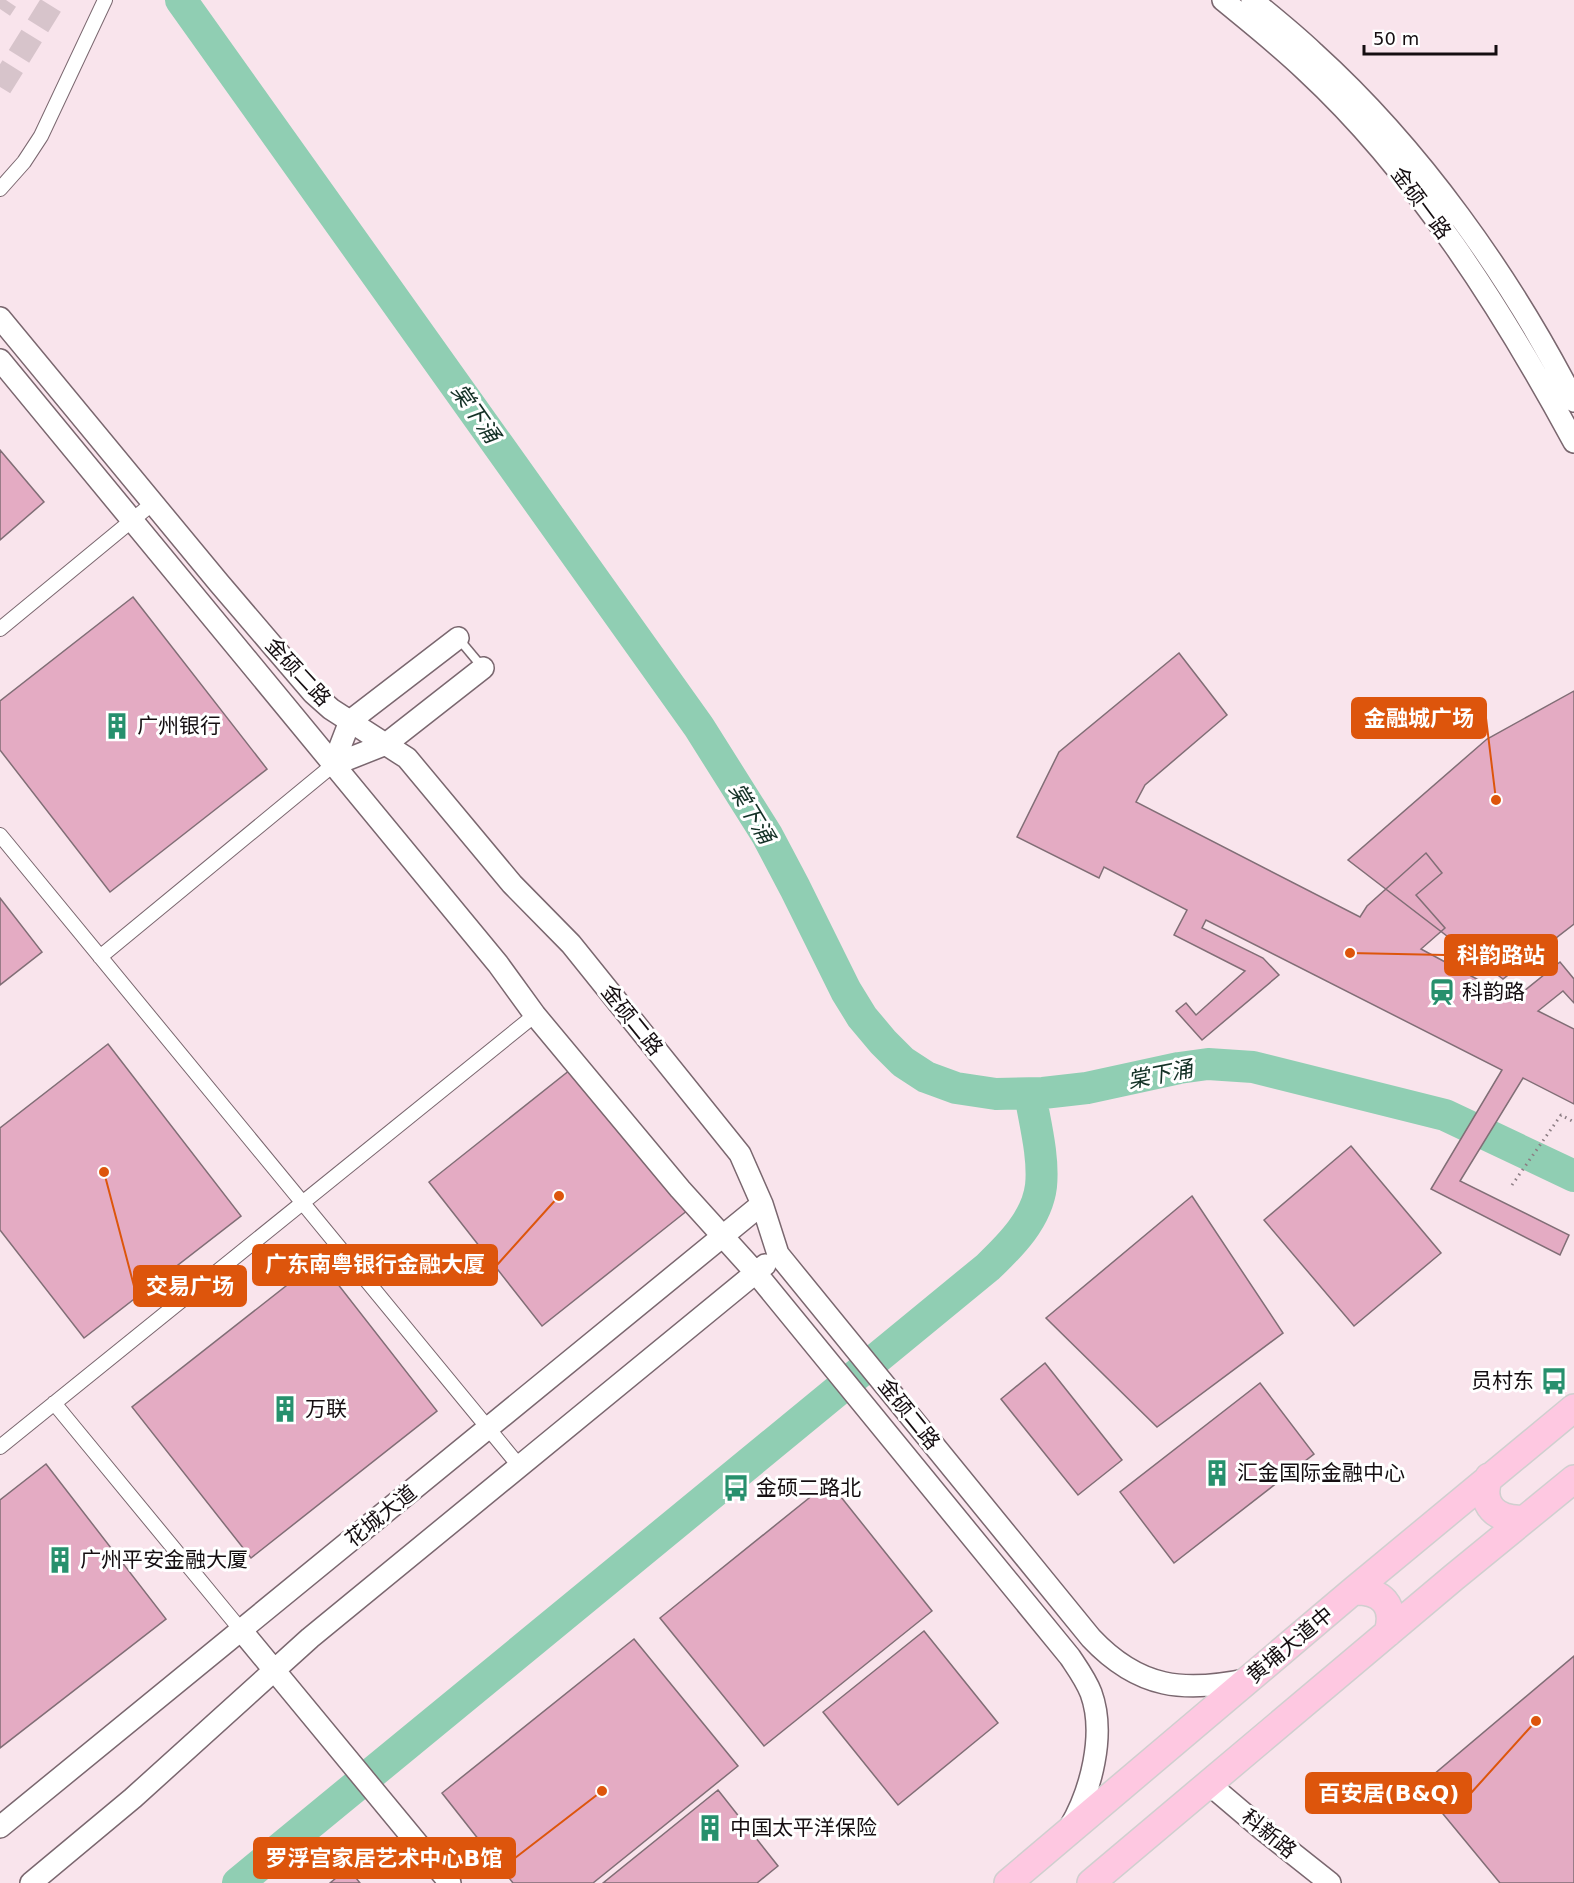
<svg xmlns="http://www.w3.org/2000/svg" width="1574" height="1883" viewBox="0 0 1574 1883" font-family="'DejaVu Sans','Noto Sans SC',sans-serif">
  <rect width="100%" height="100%" fill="#f9e4ec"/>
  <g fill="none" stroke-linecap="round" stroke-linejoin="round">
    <path stroke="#90ceb3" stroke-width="32" d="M181 0 699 727 767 835 795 888 846 991 862 1017 883 1042 903 1062 926 1077 956 1088 996 1094 1043 1093 1087 1088 1179 1068 1208 1064 1253 1067 1445 1115 1574 1176
      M238 1883 988 1267C1011 1245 1037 1219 1041 1186 1044 1157 1035 1123 1030 1094"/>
  </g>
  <path fill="#e4abc3" stroke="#816e76" stroke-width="1.5" d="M0 450 44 502 0 540Z
    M133 597 267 769 110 892 0 750V701Z
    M1179 653 1227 715 1145 785 1136 802 1360 917 1367 906 1426 853 1442 873 1416 895 1445 928 1421 949 1514 999 1560 962 1574 979V1003L1563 991 1538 1011 1574 1029V1104L1523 1078 1460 1181 1569 1235 1560 1255 1431 1189 1502 1070 1206 920 1202 928 1263 958 1279 975 1202 1040 1176 1011 1186 1003 1196 1015 1245 971 1174 935 1187 910 1104 867 1099 878 1017 837 1059 752Z
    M1574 691V924L1503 979 1348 860 1487 739Z
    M0 898 42 952 0 985Z
    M108 1044 241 1216 84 1338 0 1230V1128Z
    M575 1066 688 1210 542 1326 429 1182Z
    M1351 1146 1441 1253 1354 1326 1264 1220Z
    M1192 1196 1283 1333 1157 1427 1046 1318Z
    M319 1260 437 1411 251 1558 132 1407Z
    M1045 1363 1122 1460 1078 1495 1001 1399Z
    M1260 1383 1314 1454 1174 1563 1120 1492Z
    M46 1464 166 1619 0 1748V1500Z
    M829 1482 932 1611 764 1746 660 1618Z
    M924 1631 998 1723 898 1805 823 1712Z
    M634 1639 738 1766 593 1883H513L442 1793Z
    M1574 1656V1883H1500L1420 1786Z
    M718 1790 778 1866 757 1883H603Z
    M348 1868 360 1883H330Z"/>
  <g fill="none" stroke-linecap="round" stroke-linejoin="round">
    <path stroke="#d7c4cb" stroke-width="24" stroke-dasharray="24 12" stroke-linecap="butt" d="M0 9 6 0
      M0 87 54 0"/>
    <defs>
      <path id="service" d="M458 638 483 668"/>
      <path id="pedestrian" d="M0 189 24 162 41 136 105 0
        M0 629 153 503
        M0 835 520 1467
        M100 957 333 765
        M54 1403 241 1630
        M0 1447 535 1015"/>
      <path id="tertiary" d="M1223 0C1251 23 1280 46 1306 71 1416 173 1503 311 1574 442
        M1252 0C1273 17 1294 34 1314 53 1419 148 1510 276 1574 401
        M0 318 219 583 313 693 331 709 407 758 512 884 571 944 740 1154 762 1204 778 1254 1091 1638C1139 1689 1184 1693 1250 1679
        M0 360 498 964 535 1015 680 1189 756 1273 1070 1657C1078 1669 1086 1680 1091 1693 1106 1734 1091 1791 1070 1827
        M333 765 350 721 458 638
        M333 765 386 744 483 668
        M241 1630 450 1883
        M1209 1784 1262 1829 1330 1883
        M0 1827 762 1204
        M31 1883 133 1798 310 1638 765 1265"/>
      <path id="primary" d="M1489 1477C1478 1505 1497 1521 1524 1519
        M1353 1591C1382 1590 1396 1605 1388 1633
        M1008 1883 1353 1591 1574 1408
        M1091 1883 1453 1578 1574 1479"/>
    </defs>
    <use href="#service" stroke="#7a676f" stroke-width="11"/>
    <use href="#pedestrian" stroke="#7a676f" stroke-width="16"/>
    <use href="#tertiary" stroke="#7a676f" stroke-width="24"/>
    <use href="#primary" stroke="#d0cfcf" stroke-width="30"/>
    <path stroke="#8b7c82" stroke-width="3" stroke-dasharray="1.5 4.5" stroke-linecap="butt" d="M1512 1185 1561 1115 1574 1122"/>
    <use href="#service" stroke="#fff" stroke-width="8"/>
    <use href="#pedestrian" stroke="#fff" stroke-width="14"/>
    <use href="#tertiary" stroke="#fff" stroke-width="21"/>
    <use href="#primary" stroke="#fec8e1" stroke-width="27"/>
  </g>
  <defs>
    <symbol id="building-bare" viewBox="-9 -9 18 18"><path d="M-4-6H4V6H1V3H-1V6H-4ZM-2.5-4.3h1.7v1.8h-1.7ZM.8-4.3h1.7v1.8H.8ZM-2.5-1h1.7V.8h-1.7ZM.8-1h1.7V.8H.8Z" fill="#27906d" stroke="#fff" stroke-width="2.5" paint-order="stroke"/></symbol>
    <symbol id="station-bare" viewBox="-9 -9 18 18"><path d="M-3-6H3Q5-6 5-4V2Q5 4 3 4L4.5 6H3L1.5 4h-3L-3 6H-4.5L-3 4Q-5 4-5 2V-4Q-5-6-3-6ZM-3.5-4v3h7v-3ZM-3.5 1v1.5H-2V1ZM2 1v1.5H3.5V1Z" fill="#27906d" stroke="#fff" stroke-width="2.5" paint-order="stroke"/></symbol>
    <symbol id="bus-bare" viewBox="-9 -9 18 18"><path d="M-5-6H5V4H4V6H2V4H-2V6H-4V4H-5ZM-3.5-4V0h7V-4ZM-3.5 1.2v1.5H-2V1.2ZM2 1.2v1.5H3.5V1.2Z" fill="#27906d" stroke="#fff" stroke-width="2.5" paint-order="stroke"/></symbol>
  </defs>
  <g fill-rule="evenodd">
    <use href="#building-bare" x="98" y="707" width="38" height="38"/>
    <use href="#station-bare" x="1423" y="973" width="38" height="38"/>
    <use href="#bus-bare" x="1535" y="1362" width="38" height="38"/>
    <use href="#building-bare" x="266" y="1390" width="38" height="38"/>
    <use href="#building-bare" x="1198" y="1454" width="38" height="38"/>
    <use href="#bus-bare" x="717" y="1469" width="38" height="38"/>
    <use href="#building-bare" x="41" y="1541" width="38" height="38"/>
    <use href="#building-bare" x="691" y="1809" width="38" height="38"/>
  </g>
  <g text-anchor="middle" stroke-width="6" stroke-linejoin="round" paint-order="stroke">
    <g font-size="21" fill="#150e11" stroke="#fff">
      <text transform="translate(1421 203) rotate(53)" y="7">金硕一路</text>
      <text transform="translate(298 672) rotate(47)" y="7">金硕二路</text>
      <text transform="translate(632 1020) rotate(51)" y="7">金硕二路</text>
      <text transform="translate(909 1414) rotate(51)" y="7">金硕二路</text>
      <text transform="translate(381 1516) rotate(-39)" y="7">花城大道</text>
      <text transform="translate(1290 1645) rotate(-40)" y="7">黄埔大道中</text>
      <text transform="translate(1269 1834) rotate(39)" y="7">科新路</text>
    </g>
    <g font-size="21" fill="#150e11" stroke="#fff" text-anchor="start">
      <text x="137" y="733">广州银行</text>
      <text x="1462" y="999">科韵路</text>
      <text x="1534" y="1388" text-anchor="end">员村东</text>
      <text x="305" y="1416">万联</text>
      <text x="1237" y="1480">汇金国际金融中心</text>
      <text x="756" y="1495">金硕二路北</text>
      <text x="80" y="1567">广州平安金融大厦</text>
      <text x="730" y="1835">中国太平洋保险</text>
    </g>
    <g font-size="22" font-style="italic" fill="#143126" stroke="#fff">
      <text transform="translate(476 413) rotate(55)" y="8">棠下涌</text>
      <text transform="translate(752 813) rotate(59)" y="8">棠下涌</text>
      <text transform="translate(1160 1074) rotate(-11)" y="8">棠下涌</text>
    </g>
  </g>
  <path fill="none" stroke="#dd550c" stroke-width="2" d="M1496 800L1486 718M1350 953L1445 955M559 1196L497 1265M104 1172L134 1286M1536 1721L1471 1793M602 1791L515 1858"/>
  <g fill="#dd550c" stroke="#fff" stroke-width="2">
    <circle cx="1496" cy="800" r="6"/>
    <circle cx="1350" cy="953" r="6"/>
    <circle cx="559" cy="1196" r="6"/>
    <circle cx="104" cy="1172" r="6"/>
    <circle cx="1536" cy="1721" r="6"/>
    <circle cx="602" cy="1791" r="6"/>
  </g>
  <g fill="#dd550c" stroke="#dd550c" stroke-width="2">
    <rect x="1352" y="698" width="134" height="40" rx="6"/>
    <rect x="1445" y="935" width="112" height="40" rx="6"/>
    <rect x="253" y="1245" width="244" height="40" rx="6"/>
    <rect x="134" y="1266" width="112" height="40" rx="6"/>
    <rect x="1306" y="1773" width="165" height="40" rx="6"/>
    <rect x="254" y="1838" width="261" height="40" rx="6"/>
  </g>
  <g font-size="22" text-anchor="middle" font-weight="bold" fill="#fff">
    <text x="1419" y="726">金融城广场</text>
    <text x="1501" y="963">科韵路站</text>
    <text x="375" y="1272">广东南粤银行金融大厦</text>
    <text x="190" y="1294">交易广场</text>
    <text x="1389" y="1801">百安居(B&amp;Q)</text>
    <text x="384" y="1866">罗浮宫家居艺术中心B馆</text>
  </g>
  <path d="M1364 45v9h132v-9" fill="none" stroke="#150e11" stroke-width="3"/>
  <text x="1373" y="45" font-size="18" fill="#150e11" stroke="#ffffff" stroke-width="4.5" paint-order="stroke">50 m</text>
</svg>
